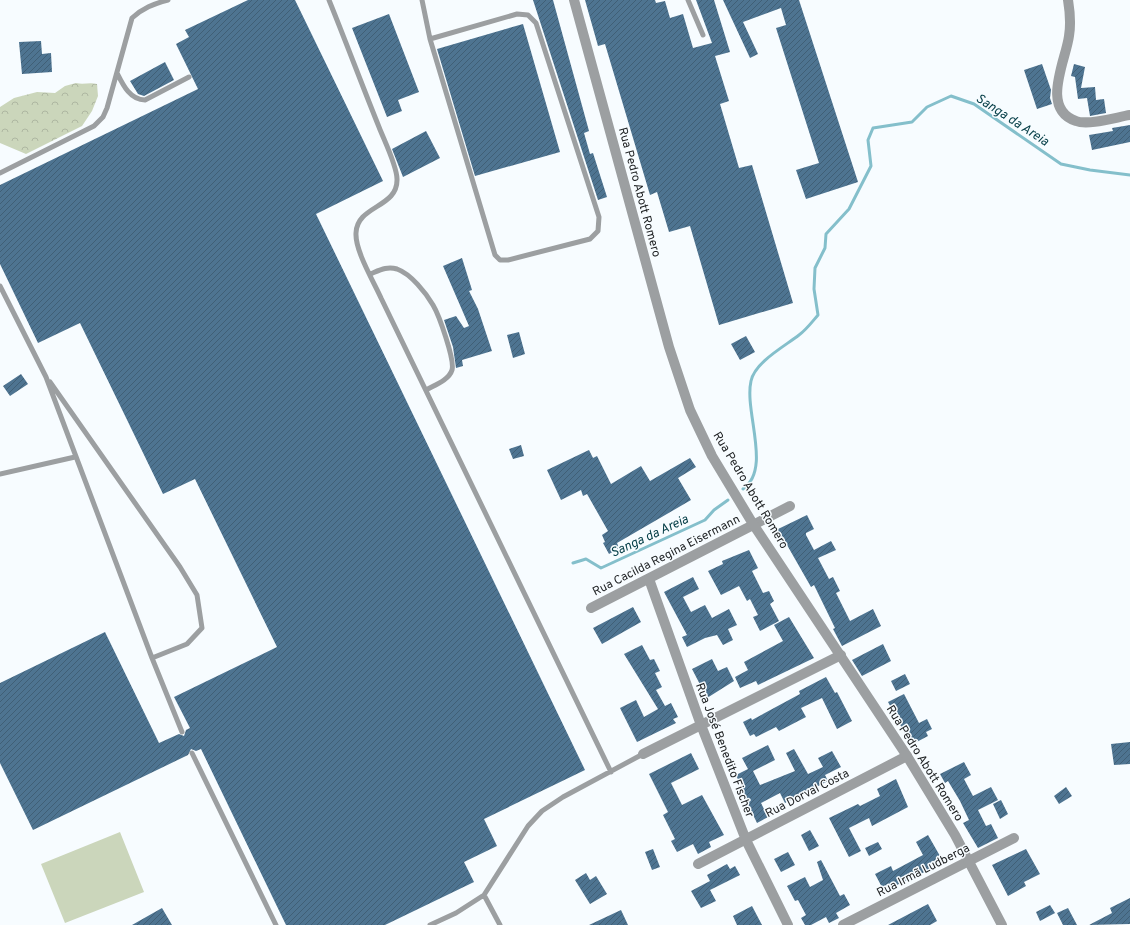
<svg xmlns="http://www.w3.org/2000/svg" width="1130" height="925" viewBox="0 0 1130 925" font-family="Overpass,sans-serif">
  <defs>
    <pattern id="forest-crowns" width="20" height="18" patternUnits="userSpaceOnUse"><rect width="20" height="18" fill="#cbd6bb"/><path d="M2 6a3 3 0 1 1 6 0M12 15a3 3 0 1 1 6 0" fill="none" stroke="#aeb7a1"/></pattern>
    <pattern id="building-hatch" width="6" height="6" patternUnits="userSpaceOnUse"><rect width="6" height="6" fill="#4e7491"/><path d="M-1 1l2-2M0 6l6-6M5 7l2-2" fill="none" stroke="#405f76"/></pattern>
  </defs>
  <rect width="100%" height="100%" fill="#f7fcff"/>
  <path fill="#cbd6bb" d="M120 832 144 892 65 923 41 864Z"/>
  <path fill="url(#forest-crowns)" d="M76 83C84 85 89 82 97 84L98 96 92 111 82 126 26 154 0 143V107L14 98 37 92 55 93 65 86Z"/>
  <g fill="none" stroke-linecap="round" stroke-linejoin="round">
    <path stroke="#84bfcb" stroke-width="3" d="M743 489C772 469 744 412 751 381 755 362 785 346 799 335 806 330 812 322 818 315L814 289 815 268 825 248 826 234 849 209 871 166 868 140 873 128 912 122 927 107 951 96 974 104 1061 164 1090 170 1130 175
      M573 563 586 559 601 568 705 520 714 510 728 500"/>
  </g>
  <path fill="url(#building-hatch)" d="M248 0H295L383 181 316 214 585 770 484 819 497 846 464 862 474 882 385 925H286L201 749 196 751 191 749 188 755 33 830 0 763V683L105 632 159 743 179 734 184 736 186 730 190 728 174 697 277 647 195 479 163 494 80 323 38 343 0 264V185L198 89 176 44 189 37 185 30Z
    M533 0H553L589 131 584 133 590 154 593 153 607 197 598 200Z
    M585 0H655L656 3 665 1 670 18 683 14 693 48 712 43 696 0H714L730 52 715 56 729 101 720 104 739 168 752 165 793 303 719 325 690 226 669 232 657 192 650 195 605 44 598 46Z
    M723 0H799L858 182 806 199 796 170 819 163 776 28 786 25 781 8 743 22 758 54 750 58Z
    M389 14 419 92 398 100 402 111 387 117 352 28Z
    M523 24 560 152 475 176 437 49Z
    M41 41 42 54 51 53 52 72 22 74 19 42Z
    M165 62 174 80 144 96 138 94 130 81Z
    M1042 64 1051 90 1050 98 1052 104 1037 109 1024 70Z
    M1074 64 1085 67 1081 88 1095 87 1096 100 1104 99 1106 113 1090 116 1087 98 1078 99 1075 77 1071 76Z
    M1130 125V142L1092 150 1089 135 1113 131 1112 128Z
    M426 131 440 158 403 177 392 149Z
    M462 258 472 290 469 291 478 309 492 351 462 360 463 366 456 368 453 347 444 320 456 316 464 328 469 326 443 266Z
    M519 332 525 354 513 358 507 335Z
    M746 336 755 352 740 360 731 344Z
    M21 374 28 384 10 396 3 386Z
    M521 445 524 456 513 459 509 449Z
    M589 450 593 458 597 456 611 484 641 466 650 481 690 458 696 467 678 478 691 500 617 543 619 548 609 554 603 543 605 542 602 535 608 531 587 494 583 496 581 490 561 500 547 470Z
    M807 515 814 529 806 533V535L814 550 831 541 836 550 818 558 829 579 833 577 840 591 836 593 850 621 873 609 881 626 842 646 833 629 835 628 814 585 811 587 787 545 783 547 774 531Z
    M749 550 758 568 752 571 763 593 769 591 774 601 770 604 779 621 760 631 753 617 758 615 750 599 747 601 739 586 721 595 708 571 723 564 722 561Z
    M693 577 699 589 683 597 691 612 705 605 712 618 729 609 737 625 728 629 733 640 723 645 717 635 705 638 687 647 682 637 687 635 664 592Z
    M633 607 641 622 602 644 593 628Z
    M789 617 814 658 758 685 756 681 740 688 735 677 748 670 744 662 783 641 774 625Z
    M883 644 891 661 862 676 852 660Z
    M642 645 650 660 654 659 660 671 655 673 662 687 656 690 665 706 671 703 678 717 673 719 676 723 637 742 620 708 636 700 644 717 658 709 624 654Z
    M712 659 718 671 727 667 734 681 707 698 692 669Z
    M905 674 910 684 896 691 891 681Z
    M826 677 835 693 837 692 852 721 837 729 822 698 801 708 806 717 779 731 776 727 756 737 754 734 750 736 743 722 751 718 752 720 800 694 799 691Z
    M904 694 919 723 927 719 932 729 926 732 928 736 911 745 888 702Z
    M1130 742V764L1114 765 1111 744Z
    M768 745 775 760 753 771 760 785 795 771 786 753 794 749 808 774 823 767 818 758 832 751 841 767 825 775 828 781 785 803 780 793 761 803 768 817 757 823 744 796 745 795 736 775 748 769 742 758Z
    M691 753 699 769 671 783 682 805 702 795 724 835 709 842 711 847 698 854 693 844 677 852 671 841 675 839 663 815 668 812 649 774Z
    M964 762 971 775 964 779 973 796 991 787 998 800 978 810 986 826 991 824 998 838 978 848 963 823 969 820 960 801 948 781 945 783 940 774Z
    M896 779 908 807 872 826 869 818 849 828 861 851 849 857 829 818 858 804 860 806 880 796 877 789Z
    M1066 787 1072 796 1059 804 1054 796Z
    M1001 800 1008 814 1000 819 993 804Z
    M810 830 819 846 809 851 801 835Z
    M928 835 944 863 884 891 875 874 891 866 893 871 923 855 916 842Z
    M878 842 882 849 869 856 865 848Z
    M653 849 660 867 652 870 645 852Z
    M1026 849 1040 874 1024 882 1026 886 1008 896 992 865Z
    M788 852 795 865 781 872 774 859Z
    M821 860 840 896 844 894 850 905 836 913 839 918 829 923 826 917 811 925H805L801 918 806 915 798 900 795 901 787 886 805 877 810 887 823 880 817 862Z
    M727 864 730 869 735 866 740 875 710 890 716 901 701 908 691 891 710 881 707 875Z
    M586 873 590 880 596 876 607 894 590 904 575 880Z
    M1130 898V924L1089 925 1112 913 1110 908Z
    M928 904 937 921 930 925H888Z
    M1050 905 1055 913 1040 921 1036 912Z
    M752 906 762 925H737L733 916Z
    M162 908 172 925H132Z
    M1068 908 1077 925H1063L1057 913Z
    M621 910 628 925H589Z"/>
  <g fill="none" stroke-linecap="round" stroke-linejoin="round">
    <path stroke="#9c9fa1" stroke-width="5" d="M329 0C346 42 362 85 379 127 384 140 397 166 397 179 398 208 357 205 356 233 355 251 374 282 381 298L611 772
      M422 0 430 39 495 255 500 260H508L590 239 598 231 599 217 536 23 528 15 517 14 430 39
      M688 0 703 35
      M117 73C123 85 130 100 145 100L189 77
      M0 173 94 126 103 117 107 108 132 18C143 8 153 4 168 0
      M370 274C380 270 387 266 397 269 411 274 426 293 433 305 439 315 455 360 452 370 449 380 435 385 426 390
      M0 286 46 377 152 658 182 732
      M50 382 180 567 197 595 202 628 187 644 152 658
      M0 474 75 457
      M192 753 276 925
      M484 895 500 925
      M430 925 456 913 484 895 528 826 542 811 563 797 643 754"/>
    <path stroke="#9c9fa1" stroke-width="10" d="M1068 0C1070 12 1071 24 1069 36 1066 60 1040 109 1076 121 1088 126 1117 117 1130 115
      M649 579 701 725 746 840 788 925
      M591 608 790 506
      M643 754 841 655
      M698 864 907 756
      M843 925 1014 838"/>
    <path stroke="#9c9fa1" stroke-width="10" d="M574 0 669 347 690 410 712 456 753 524 907 756 955 835 1002 925"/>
  </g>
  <g text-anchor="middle" stroke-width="3" stroke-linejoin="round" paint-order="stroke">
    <g font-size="12" fill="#202325" stroke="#f7fcff">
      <text transform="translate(640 192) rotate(75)" y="4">Rua Pedro Abott Romero</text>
      <text transform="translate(751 490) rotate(59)" y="4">Rua Pedro Abott Romero</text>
      <text transform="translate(666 555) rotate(-27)" y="4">Rua Cacilda Regina Eisermann</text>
      <text transform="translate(725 750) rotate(69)" y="4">Rua José Benedito Fischer</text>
      <text transform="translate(925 763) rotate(58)" y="4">Rua Pedro Abott Romero</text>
      <text transform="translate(807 793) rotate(-27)" y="4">Rua Dorval Costa</text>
      <text transform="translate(923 870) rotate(-27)" y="4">Rua Irmã Ludberga</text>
    </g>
    <g font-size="13" font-style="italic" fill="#09414a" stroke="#f7fcff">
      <text transform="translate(1013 119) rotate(33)" y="5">Sanga da Areia</text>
      <text transform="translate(649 535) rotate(-25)" y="5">Sanga da Areia</text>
    </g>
  </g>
</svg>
